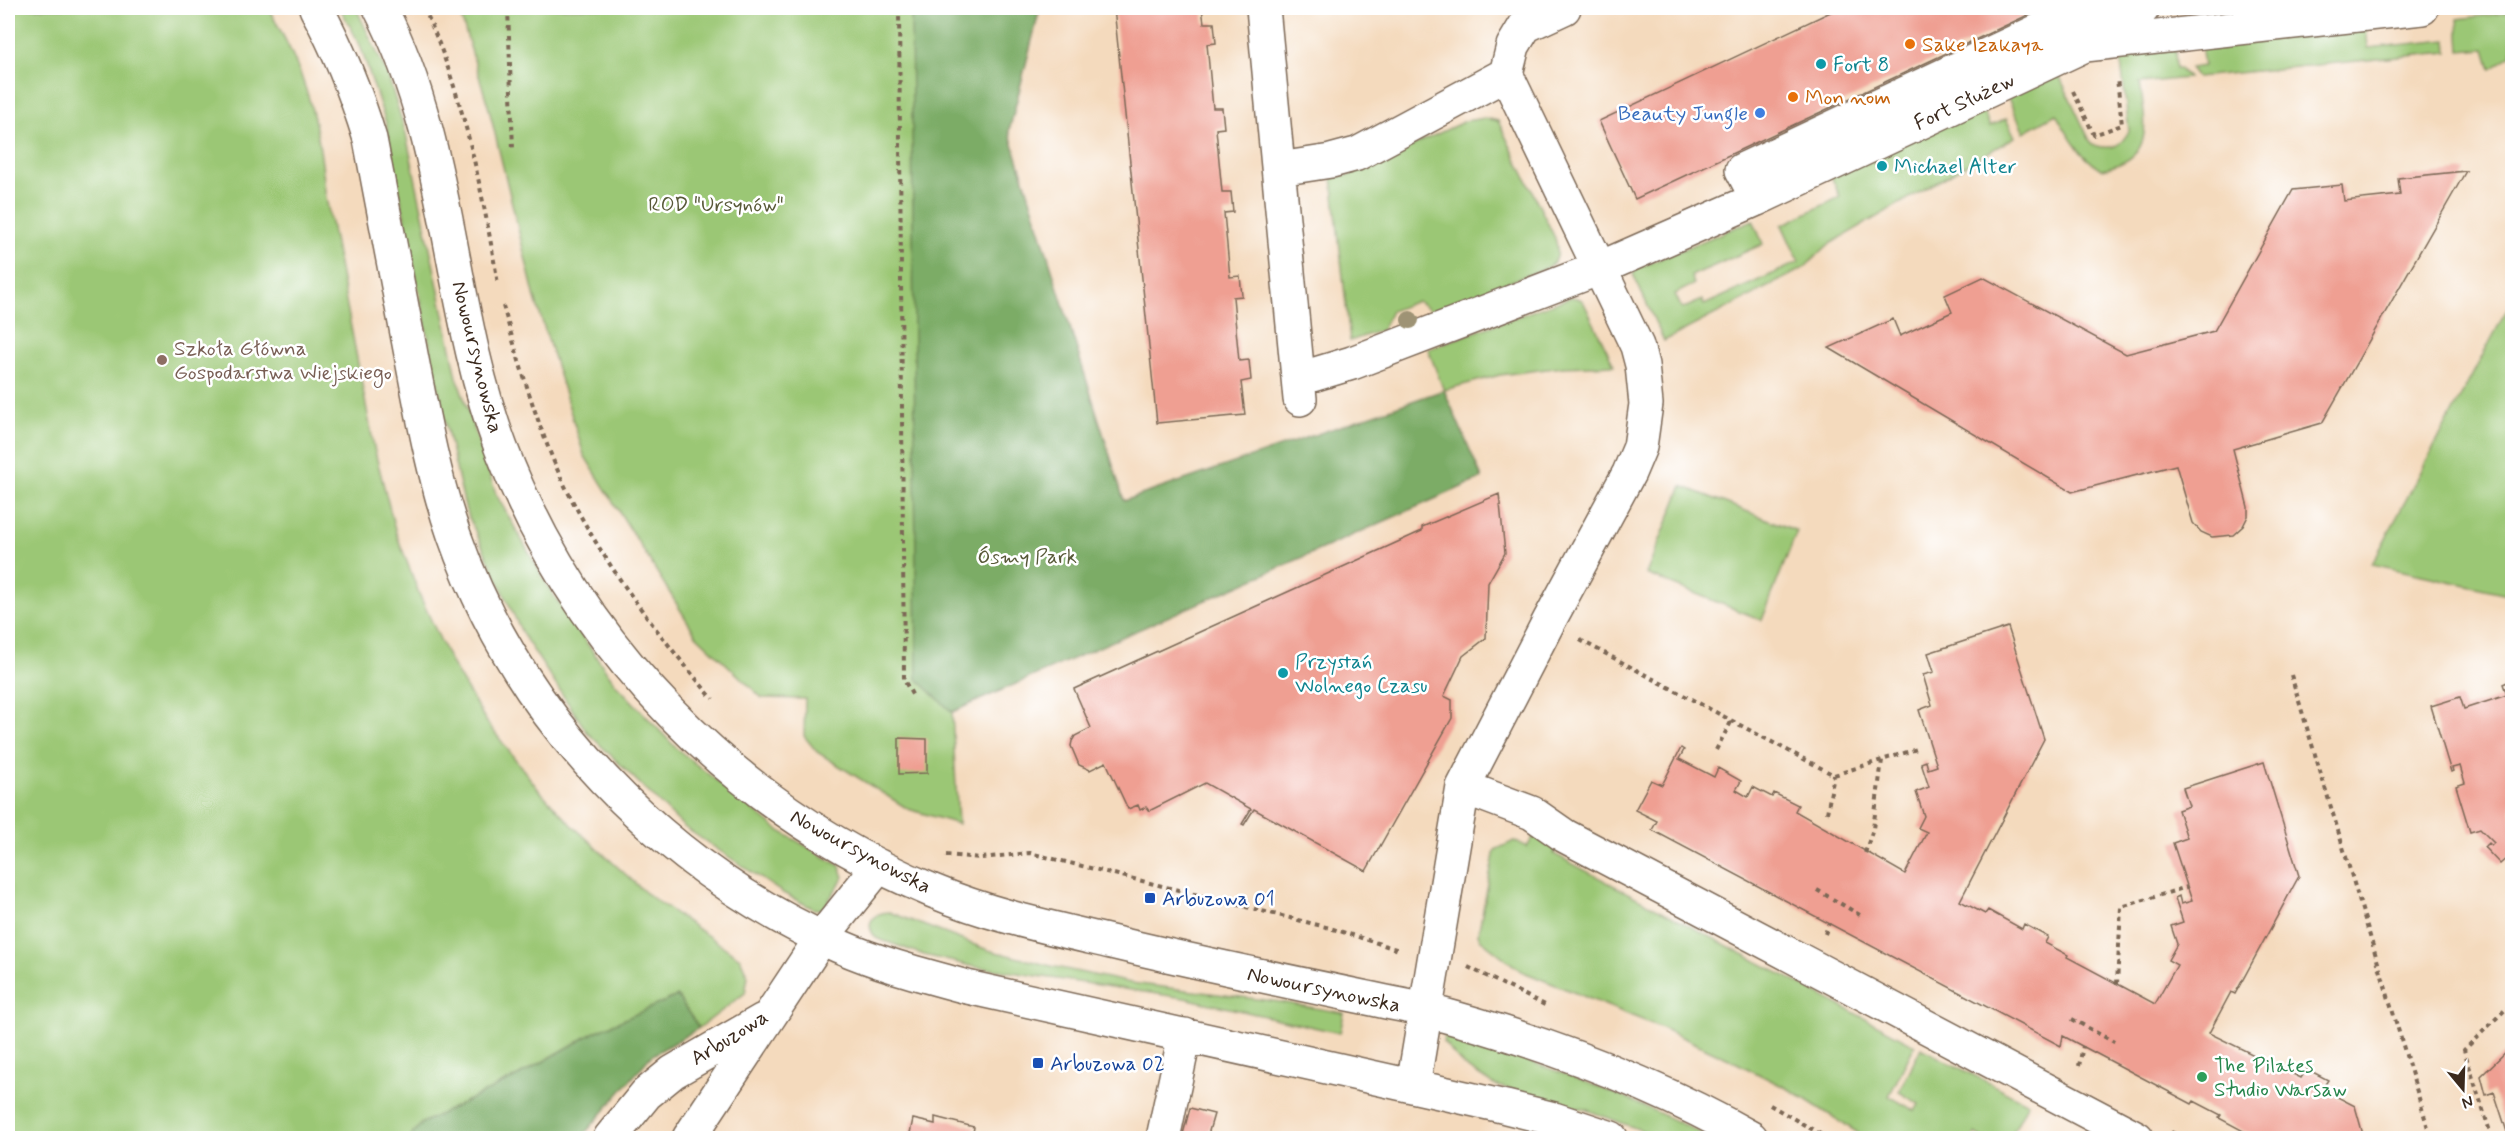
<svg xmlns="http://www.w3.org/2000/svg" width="2520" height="1146" viewBox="0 0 2520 1146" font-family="Mynerve,sans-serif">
  <rect width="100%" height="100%" fill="#fff"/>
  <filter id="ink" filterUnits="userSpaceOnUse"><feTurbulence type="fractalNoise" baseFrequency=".0167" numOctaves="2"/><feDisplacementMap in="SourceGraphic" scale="12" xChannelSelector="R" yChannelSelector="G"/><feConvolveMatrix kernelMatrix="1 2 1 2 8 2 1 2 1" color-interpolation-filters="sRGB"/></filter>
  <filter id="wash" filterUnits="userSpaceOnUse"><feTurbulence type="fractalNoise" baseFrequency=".008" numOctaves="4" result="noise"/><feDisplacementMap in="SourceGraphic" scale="24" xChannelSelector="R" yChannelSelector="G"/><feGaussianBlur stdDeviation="1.35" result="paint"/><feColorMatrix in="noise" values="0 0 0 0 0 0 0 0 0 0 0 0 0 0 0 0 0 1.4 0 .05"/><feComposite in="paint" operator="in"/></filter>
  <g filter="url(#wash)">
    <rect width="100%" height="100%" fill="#f4dabd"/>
    <path fill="#9bc774" stroke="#6b7849" stroke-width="1.5" d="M8 8H268C305 70 319 120 325 192L375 452 396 533 420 596 450 661 486 721 538 789 574 827 647 894 740 958 748 976 745 993 699 1028 677 997 595 1032 518 1076 422 1123 409 1138H8Z
      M340 8H356L388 76 406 134 457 377 496 494 550 590 614 682 677 749 778 830 840 866 844 877 823 909H814L783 893 684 827 587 732 523 635 466 511 443 413 386 123 360 45Z
      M456 8H1040L1009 131 1124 501 1444 391 1428 349 1571 297 1578 298 1583 301 1614 365 1563 367 1500 375 1444 390 1482 478 952 712 958 824 908 809 817 752 804 736 805 699 762 698 696 635 584 455 535 298 489 109 462 20Z
      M2512 12V55L2491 69 2485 49 2460 51 2458 19Z
      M2366 26 2368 48 2447 40 2448 52 2197 77 2190 68 2204 66 2201 44Z
      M2175 48 2176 68H2179L2188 78 2140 83C2146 126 2155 160 2101 169 2079 156 2068 135 2056 114L2024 132 2006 94 2057 71 2092 145C2111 150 2120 148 2129 131L2120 54Z
      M1981 106 1990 126 2006 119 2015 137 1828 245 1804 268 1664 341 1633 274 1638 268 1753 220 1763 244 1691 276 1694 284 1675 294 1682 309 1702 300 1704 305 1799 262 1782 225 1840 197 1831 176Z
      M1485 118 1498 121 1555 238C1560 256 1559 263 1541 270L1432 311 1417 301 1391 311 1382 330 1350 341 1332 177 1350 175 1465 121Z
      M2512 300V595L2372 564Z
      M1682 486 1797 531 1762 620 1646 574Z
      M1534 836 1556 848 1554 854 1915 1045 1889 1096 1915 1111 1919 1104 1899 1092 1921 1048 2028 1103 2010 1138H1983L1975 1134 1972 1138H1866L1794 1092 1731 1060 1662 1028 1521 971 1480 939 1478 934 1495 850 1514 841 1527 847Z
      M889 912 988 950 1051 966 1131 983 1280 1002 1344 1013 1340 1033 1184 998 971 966 924 955 876 938C864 924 872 913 889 912Z
      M1445 1035C1536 1061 1626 1094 1710 1138H1662L1587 1110 1494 1085 1464 1066 1443 1042Z"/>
    <path fill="#7cac66" stroke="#5c6b42" stroke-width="1.5" d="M911 8H1040L1009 131 1124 501 1444 390 1482 478 952 712 917 679Z
      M677 996 699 1028 651 1056 581 1138H409L422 1123 518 1076 595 1032Z"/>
    <g id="blocks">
      <path fill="#ef9f92" d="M1114 8H1202L1204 23H1214L1216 43 1207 44 1213 108H1222L1224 128 1216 129 1222 192H1231L1233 212 1224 213 1230 277 1240 276 1242 296 1233 297 1239 361 1249 360 1251 380 1241 382 1245 415 1157 423Z
        M1839 8H2043L1635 199 1599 121Z
        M2466 171 2322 423 2233 449 2248 507V516L2243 526 2233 535 2212 537 2201 532 2193 523 2176 465 2072 492 1829 348 1893 319 1900 336 1952 312 1945 295 1983 277 2126 354 2214 331 2293 190 2342 185 2344 201 2400 195 2398 178Z
        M1499 494 1505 553 1488 583 1486 638 1463 656 1444 696 1452 700V718L1366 871 1254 809 1244 825 1242 824 1251 809 1205 783 1149 811 1146 807 1140 810 1138 805 1128 809 1106 762 1090 770 1079 765 1071 746 1072 741 1075 736 1091 728 1074 689 1422 531V527Z
        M2008 627 2044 739 1960 901 1985 914 1988 910 2022 929 2024 924 2048 937 2045 943 2068 955 2067 957 2155 1004 2177 965 2168 960 2177 944 2171 926 2183 922 2175 898 2179 896 2181 904 2192 901 2173 843 2187 838 2178 810 2189 806 2183 788 2264 762 2299 876 2235 994 2231 992 2209 1033 2301 1078 2307 1069 2328 1080 2322 1089 2355 1106 2364 1138H2250L2251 1135 2219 1118 2221 1115 2194 1101 2192 1104 2063 1036 2061 1046 1652 830 1657 821 1635 810 1651 780 1662 785 1681 748 1684 750 1679 759 1714 777 1718 768 1741 781 1736 790 1748 797 1753 787 1772 797 1774 793 1798 805 1795 811 1905 874 1927 832 1918 828 1924 816 1916 792 1929 787 1921 763 1926 761 1928 769 1937 766 1919 710 1932 705 1923 675 1934 672 1928 653Z
        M2512 680V862L2508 857 2500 864 2484 847 2488 843 2491 846 2494 843 2480 829 2470 832 2456 786 2465 783 2460 766 2452 768 2453 771 2451 772 2431 706 2460 697 2464 709 2507 695 2503 684Z
        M899 738 927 739V773L899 774Z
        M2512 1046V1138H2509L2494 1092 2486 1095 2481 1076Z
        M1190 1108 1214 1114 1207 1138H1182Z
        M935 1117 974 1127 973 1133 993 1138H909L913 1119 935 1124Z"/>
    </g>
  </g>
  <g filter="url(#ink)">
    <use href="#blocks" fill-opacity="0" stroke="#7c6856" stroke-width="1.5"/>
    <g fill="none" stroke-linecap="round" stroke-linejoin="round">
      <defs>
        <path id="minor" d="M316 8C339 50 356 93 370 139 383 209 396 279 410 349 422 412 433 475 454 535 518 718 662 867 839 946 880 964 923 975 967 987L1506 1107 1554 1119 1611 1138
          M380 8C452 145 447 305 501 448 577 647 737 810 933 891 990 915 1051 928 1111 942 1215 967 1320 988 1425 1010 1538 1040 1649 1080 1751 1138
          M1263 8 1300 399
          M1279 169 1331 161 1357 154 1506 74 1513 46 1525 26 1564 8
          M1757 199 1742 170 2072 15 2143 8
          M1299 379 1352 363 1600 268 1757 199 2085 45 2422 8
          M1463 787 1532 813 1565 836 2137 1138
          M1413 1086 1463 787 1549 621 1629 473 1640 447 1646 404 1642 365 1637 346 1506 74
          M610 1138 646 1094 673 1072 763 1020
          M689 1138 822 937 879 866
          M1163 1138 1185 1035"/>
      </defs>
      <use href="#minor" stroke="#7c6856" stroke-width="36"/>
      <path stroke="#7c6856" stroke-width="4" stroke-dasharray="4.5 4.5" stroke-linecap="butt" d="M424 8C464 95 482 190 498 284
        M508 8 513 150
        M899 8 904 680 914 698
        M2073 91 2094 135 2122 125 2117 78
        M503 306C518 358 533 411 554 462 592 550 652 627 713 699
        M1580 640 1834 775 1917 749
        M2291 675 2431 1138
        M1716 750 1731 722
        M1827 813 1834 775
        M1865 853 1873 829 1882 760
        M946 855 981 858 1030 853 1330 928 1399 950
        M1817 890 1860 915
        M1825 934 1829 923
        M1468 967 1547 1006
        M2117 984 2121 907 2187 887
        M2072 1019 2114 1042
        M2079 1066 2083 1046
        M1770 1105 1827 1138
        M2171 1132 2183 1138
        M2492 1138 2464 1050 2512 1003"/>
      <use href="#minor" stroke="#fff" stroke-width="33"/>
    </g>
    <circle fill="#9e9374" cx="1410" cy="320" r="9"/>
  </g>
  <g fill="#e8710a" stroke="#fff" stroke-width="2">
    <circle cx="1910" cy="44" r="6"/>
    <circle cx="1793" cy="97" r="6"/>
  </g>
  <g fill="#0f9aa8" stroke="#fff" stroke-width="2">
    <circle cx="1821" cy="64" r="6"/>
    <circle cx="1882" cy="166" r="6"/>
    <circle cx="1283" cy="673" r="6"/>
  </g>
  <circle fill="#3f7fe0" stroke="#fff" stroke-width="2" cx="1760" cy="113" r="6"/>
  <circle fill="#8d6e63" stroke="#fff" stroke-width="2" cx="162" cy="360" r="6"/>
  <g fill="#1a4fb4" stroke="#fff" stroke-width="2">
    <rect x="1144" y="892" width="12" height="12" rx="3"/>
    <rect x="1032" y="1057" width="12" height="12" rx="3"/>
  </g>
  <circle fill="#2e9e5b" stroke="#fff" stroke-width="2" cx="2202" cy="1077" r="6"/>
  <g text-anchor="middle" stroke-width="5" stroke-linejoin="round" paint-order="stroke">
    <g font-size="21" fill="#c56008" stroke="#fff" text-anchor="start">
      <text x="1922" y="51">Sake Izakaya</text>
      <text x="1805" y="104">Mon nom</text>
    </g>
    <g font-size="21" fill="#0d838f" stroke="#fff" text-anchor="start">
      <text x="1833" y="71">Fort 8</text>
      <text x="1894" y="173">Michael Alter</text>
      <text x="1295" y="668">Przystań<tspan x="1295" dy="24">Wolnego Czasu</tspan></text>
    </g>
    <g font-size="21" fill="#3b2a1e" stroke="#fff">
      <text transform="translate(1964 101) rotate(-25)" y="7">Fort Służew</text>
      <text transform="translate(478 357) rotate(76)" y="7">Nowoursynowska</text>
      <text transform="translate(861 851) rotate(28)" y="7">Nowoursynowska</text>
      <text transform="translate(1324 989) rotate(12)" y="7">Nowoursynowska</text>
      <text transform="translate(729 1037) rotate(-32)" y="7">Arbuzowa</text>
    </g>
    <g font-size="21" fill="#366cbe" stroke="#fff" text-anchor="end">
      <text x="1748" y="120">Beauty Jungle</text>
    </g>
    <g font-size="21" fill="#585938" stroke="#fff">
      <text x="716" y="211">ROD "Ursynów"</text>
      <text x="1027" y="563">Ósmy Park</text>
    </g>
    <g font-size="21" fill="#785e54" stroke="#fff" text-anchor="start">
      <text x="174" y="355">Szkoła Główna<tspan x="174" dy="24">Gospodarstwa Wiejskiego</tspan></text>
    </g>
    <g font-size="21" fill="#164399" stroke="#fff" text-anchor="start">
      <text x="1162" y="905">Arbuzowa 01</text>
      <text x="1050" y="1070">Arbuzowa 02</text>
    </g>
    <g font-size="21" fill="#27864d" stroke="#fff" text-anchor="start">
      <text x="2214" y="1072">The Pilates<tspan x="2214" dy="24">Studio Warsaw</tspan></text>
    </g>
  </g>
  <rect width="2520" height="1146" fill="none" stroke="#fff" stroke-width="30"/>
  <g transform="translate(2463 1089) rotate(161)" stroke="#ffffff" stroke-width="4.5" paint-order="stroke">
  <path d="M0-4.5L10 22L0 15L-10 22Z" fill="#3b2a1e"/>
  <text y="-9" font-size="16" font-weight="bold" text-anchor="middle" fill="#3b2a1e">N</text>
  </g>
</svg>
